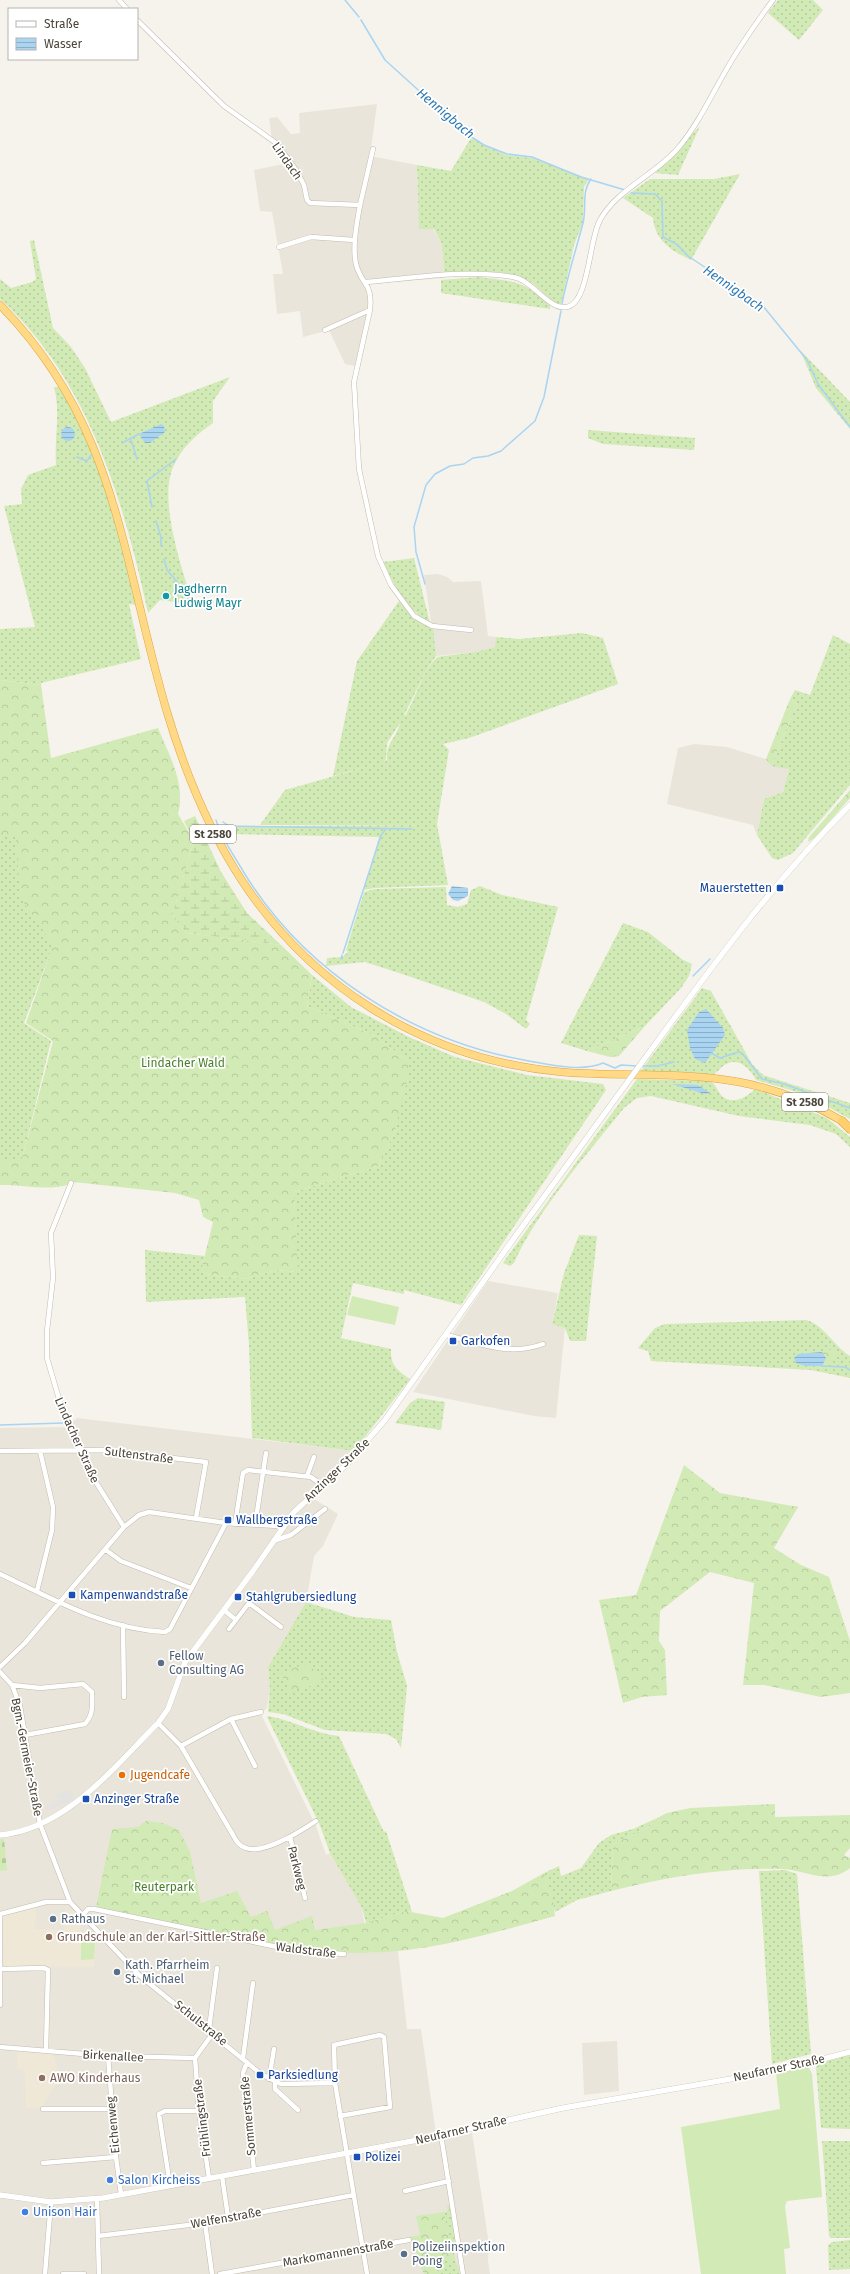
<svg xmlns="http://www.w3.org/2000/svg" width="850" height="2274" viewBox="0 0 850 2274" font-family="'Fira Sans',sans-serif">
  <defs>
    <pattern id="grass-dots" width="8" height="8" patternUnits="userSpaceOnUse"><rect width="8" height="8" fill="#d2eab5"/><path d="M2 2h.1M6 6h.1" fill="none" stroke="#b6ca9c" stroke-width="1.8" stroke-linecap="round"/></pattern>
    <pattern id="forest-crowns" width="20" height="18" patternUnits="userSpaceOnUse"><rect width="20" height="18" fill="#d2eab5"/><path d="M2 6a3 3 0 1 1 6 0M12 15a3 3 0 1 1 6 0" fill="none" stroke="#b6ca9c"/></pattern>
    <pattern id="wetland-marsh" width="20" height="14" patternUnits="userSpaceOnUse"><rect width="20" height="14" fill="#d2eab5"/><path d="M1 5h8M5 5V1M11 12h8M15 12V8" fill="none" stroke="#b6ca9c"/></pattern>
    <pattern id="cemetery-stones" width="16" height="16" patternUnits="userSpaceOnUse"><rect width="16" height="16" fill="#d2eab5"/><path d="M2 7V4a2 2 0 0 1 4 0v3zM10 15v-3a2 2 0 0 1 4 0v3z" fill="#b6ca9c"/></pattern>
    <pattern id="water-rules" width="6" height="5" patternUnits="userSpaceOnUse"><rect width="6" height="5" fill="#a9d4f2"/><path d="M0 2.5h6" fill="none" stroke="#8caec5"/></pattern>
  </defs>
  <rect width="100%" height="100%" fill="#f6f3ec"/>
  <path fill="#eae5da" d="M377 104 370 156 417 165 419 229H433L442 244 444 278 370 284 371 310 360 367 345 364 329 330 303 337 300 311 277 314 273 274H283L272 212 260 211 254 170 289 163 272 140 269 118 277 117 291 134 300 133 299 113Z
    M438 574 447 577 453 582 481 581 488 636 496 637V647L476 652 436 656 424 575Z
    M694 744 727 747 766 759 771 766 789 768 783 792 764 799 757 835 753 825 667 804 678 748Z
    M488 1281 558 1293 552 1324 565 1328 556 1418 534 1416 413 1392Z
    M77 1418 354 1451 314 1499 338 1514 323 1546 314 1556 306 1602 268 1667 270 1690 267 1708 261 1714 316 1826 326 1855 330 1853 362 1908 369 1953 398 1951 407 2029H421L437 2141 472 2133 489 2244 488 2260 490 2274H0V1428L64 1427Z
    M617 2041 619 2091 584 2095 582 2043Z"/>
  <path fill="#efe8d6" d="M36 1908 35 1929 63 1930 65 1910 75 1911 82 1918 80 1932 96 1934 94 1967 4 1966 3 1916Z
    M18 2049 53 2052 58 2073 56 2085 45 2101 44 2108H26L25 2070 17 2068Z"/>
  <path fill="url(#grass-dots)" d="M778 0H813L823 10 799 40 768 13Z
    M700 126 678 175 655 173Z
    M471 138 506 155 532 158 589 179 584 187 583 222 574 245 561 305C548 300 540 288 529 281 513 269 464 271 444 273L442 244 434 229H419L417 165 451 171Z
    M740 174 691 260C672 251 655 241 653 218L623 198 650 179H714Z
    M34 240 53 328 71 347 85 368 111 422 230 377 213 401V423C197 434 182 447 174 465 158 497 180 562 190 595L189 599 184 603 160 600 148 613C124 502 88 378 0 299V279L11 288 32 282 36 279 30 241Z
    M480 277C515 282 525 280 550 306V309L441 293V280Z
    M800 350 850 402V429L816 388Z
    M54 387H60L83 430 104 481 137 605 129 604 141 659 41 683V685L0 680V629L35 627 4 506 22 504 21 489 28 475 56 465C54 438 61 413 54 387Z
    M588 430 695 438 694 450 603 444 588 438Z
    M414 558 430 623C406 609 395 587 383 562Z
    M399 601 413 617 433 628 436 656C423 673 415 695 404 715H407L406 714C417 695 422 672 437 657L476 652 495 647 496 637 519 639 582 633 603 638 618 684 469 738 443 744 449 750 437 824 448 885 375 888 364 890 379 837 233 834 236 826H426L260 825 285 790 384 762 387 760C386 742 396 739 400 723L387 743 386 759 384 762 333 776 357 661Z
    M833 635 850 644V785L793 853 778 860 772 858 757 835 764 799 783 792 789 769 771 766 797 704 790 699 795 690 810 695Z
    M0 767 57 816 53 946 24 1023 51 1041 16 1184 0 1185Z
    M480 886 502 895 558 907 526 1020 530 1024 526 1029 506 1014 484 1002 402 974 365 962 326 966 327 958 342 957 348 952 346 950 364 892 375 889 446 887 447 905 458 907 467 904 471 890Z
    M623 923 648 932 683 960 692 964 689 976 681 988 645 1026 587 1051 561 1043Z
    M312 975 351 1007 409 1037 455 1057 527 1075 603 1084 606 1090 461 1305 404 1290V1294L353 1283 341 1338 391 1349C390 1365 397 1370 410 1379L354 1451 252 1438 249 1345 245 1297 146 1302 145 1250 205 1256 202 1267 204 1274 245 1279 277 1270 297 1272 294 1192 378 1166 394 1134 409 1062 375 1036 307 1006Z
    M702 988 711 991 752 1064 763 1075 850 1103V1119L804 1094 756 1080C750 1069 740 1057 726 1064 720 1067 718 1073 711 1075L640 1072Z
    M637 1079 710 1081C717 1085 717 1091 722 1096 732 1105 746 1098 754 1090H758L827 1118 850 1137V1147L836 1134 810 1125 739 1116 651 1096 637 1098 624 1108C588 1153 537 1211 514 1263L510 1266 503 1263 507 1257Z
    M579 1235 597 1236 586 1341H570L565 1328 552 1324 564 1273Z
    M806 1320C823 1324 835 1347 850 1356V1378L811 1370 651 1361 648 1351 638 1348 655 1328 665 1324Z
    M418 1398 445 1402 441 1430 395 1423 410 1403Z
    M306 1602 354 1617 391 1620 397 1652 407 1686 401 1748 396 1739 386 1734 325 1730 283 1714 268 1712 270 1690 268 1667Z
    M268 1716C293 1720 314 1734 339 1736L384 1832 386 1831 412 1912 406 1911 366 1923 362 1908 330 1853 319 1823 267 1717Z
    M657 1818 649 1827 613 1844 611 1891 577 1900 555 1912 544 1873 559 1866 561 1876 581 1868 599 1843 611 1835 633 1829Z
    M785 1870 797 1874 811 2054 772 2064 759 1871Z
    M850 2054V2129L821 2128 816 2067 819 2062Z
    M822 2141H850V2238H831L829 2236Z
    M451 2205 455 2229 454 2255 460 2274H436L434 2261 452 2259 444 2212 448 2211 447 2206Z
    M850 2240V2269L829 2270 828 2245 832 2242Z"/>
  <path fill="url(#forest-crowns)" d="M0 680 41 685 51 758 158 728C169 755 186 784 178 814L194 841 172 916 187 933 281 945 312 975 307 1006 375 1036 409 1062 407 1081 394 1134 378 1166 294 1192 298 1272 277 1270 245 1279 204 1274 202 1267 213 1222 203 1217 199 1200 175 1193 74 1182C56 1193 21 1184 0 1185V1160L22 1159 53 1041 26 1023 53 945 20 897 16 837 0 834Z
    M790 699 797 704 771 766 766 759Z
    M850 790V798L815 838 808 842 809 837Z
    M645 1026 619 1056 610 1057 587 1051Z
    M827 1349 835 1351 836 1356 826 1369 822 1366 826 1358 822 1352Z
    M684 1465 720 1493 798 1507 774 1548 801 1565 829 1577 850 1641V1693L821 1697 764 1685H743L754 1583 710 1572 660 1611 659 1641 665 1650 667 1695 642 1697 623 1703 599 1600 636 1595Z
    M307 1665 321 1674 323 1680 320 1684 289 1691 286 1689 288 1688 283 1677 279 1678 281 1674 296 1667Z
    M775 1804V1817L850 1815V1848L844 1855 850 1858V1868C828 1886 806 1870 783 1869 724 1867 667 1877 611 1891L613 1844 649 1827 657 1818 667 1813 690 1808Z
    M146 1821 163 1823 179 1830 190 1852 201 1903 237 1891 251 1917 267 1911 275 1930 312 1916 315 1930 366 1923 406 1911 443 1918 512 1891 544 1873 552 1896 555 1916C503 1930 452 1946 398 1951 296 1962 196 1924 96 1908L112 1829 138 1827Z
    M444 2212 452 2259 434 2261 436 2274H424L410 2237 420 2235 416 2216Z"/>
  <path fill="url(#wetland-marsh)" d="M195 816 221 872 247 913 281 945 187 933 172 916 194 841 184 821Z"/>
  <path fill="url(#cemetery-stones)" d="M0 1839H4L7 1870 0 1871Z"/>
  <path fill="#d2eab5" d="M352 1296 399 1307 395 1325 347 1315Z
    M81 1940H95L94 1959 81 1960Z
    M808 2065 812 2074 822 2197 787 2201 785 2206 790 2248 784 2249 786 2274H701L681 2127 780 2109 776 2073Z"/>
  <path fill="#e5e3e0" d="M72 1790 74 1800 47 1811 46 1806 58 1800 55 1794Z"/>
  <path fill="url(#water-rules)" d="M161 424 164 426 165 432 150 443H145L139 434Z
    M61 434a7 7 0 1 1 14 0a7 7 0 1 1-14 0Z
    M452 886 468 888V896L458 901 453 900 448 894Z
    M706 1009 723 1028 725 1035 705 1063 695 1059 690 1048 687 1030 699 1012Z
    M672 1084 698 1085 710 1093 705 1094Z
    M822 1352 826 1358 822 1366H805L796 1363 794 1358 798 1354Z"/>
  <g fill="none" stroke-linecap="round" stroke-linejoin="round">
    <path stroke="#a9d4f2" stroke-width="1.5" d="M345 0 359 17
      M361 20 385 60 467 134 484 145 507 154 532 157 581 177 625 190
      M631 193 655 194 662 201 663 237 678 245 688 256 763 306 807 360 818 384 850 427
      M562 304C567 277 576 250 583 223 587 208 581 192 591 179
      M131 440 137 459
      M122 443 139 434
      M77 457 87 461 91 455
      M152 507 147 481 176 459
      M156 521 161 537V546
      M164 559 167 570 178 583
      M425 584 416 552 414 527 426 485 435 474 450 466 464 464 473 458 488 456 501 451 535 421 544 397 561 311
      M216 820C222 839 233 854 243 871 304 972 413 1041 529 1061 551 1065 582 1072 603 1063L615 1068 621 1065 637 1066
      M223 822 229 826 412 829
      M343 953 381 835 386 829
      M341 959 342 955
      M693 976 710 959
      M711 1053 720 1058 738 1052 742 1053 762 1079 784 1084 850 1108
      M641 1066H657L674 1062
      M822 1366 845 1367 850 1370
      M0 1425 63 1423"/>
    <defs>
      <path id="minor" d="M119 0 127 9
        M137 20 224 106 276 143 296 170 304 185 307 200 310 203 360 205C357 222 352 247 356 264 361 285 373 282 370 310L325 330
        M360 205 373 149
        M279 247 311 237 354 240
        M366 282C415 278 464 269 513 277 533 280 549 311 567 307 589 303 589 239 600 220 617 189 657 174 679 147 698 124 710 98 725 72 739 47 756 23 773 0
        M370 310 354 382 359 469 378 556 391 585 414 616 432 626 471 630
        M71 1183 51 1233 53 1278 47 1331V1358L64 1416 87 1468 124 1527
        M446 1335C480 1343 508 1357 543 1344
        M0 1451 106 1450 206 1462 196 1518
        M307 1476 314 1457
        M235 1524 243 1473 248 1470 311 1477 323 1486
        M255 1525 266 1453
        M276 1540 291 1535 325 1509
        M106 1550 121 1561 191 1588
        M0 1574C53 1599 104 1629 165 1632L170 1629 226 1523
        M37 1591 52 1530 53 1507 40 1451
        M224 1610 236 1620
        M123 1625 124 1697
        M229 1629 249 1603 281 1627
        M0 1667 25 1643 124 1527 139 1515 149 1512 226 1523 278 1526 283 1529
        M0 1672 12 1685 20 1706 40 1824 70 1902 139 1975 261 2074 281 2084 335 2083 367 2274
        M12 1685 40 1688 83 1684 92 1692C92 1705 94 1714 85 1724L25 1735
        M231 1719 255 1766
        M158 1723 181 1746 233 1835C236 1841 239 1846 246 1848 263 1855 301 1831 316 1821
        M181 1746 231 1719 261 1712
        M290 1837 305 1898
        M0 1914 46 1902H70
        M82 1916 88 1909H94L292 1950 344 1954
        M1 1969 44 1968 48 1970 46 2050
        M0 2005V1914
        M209 2029 217 1968
        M0 2047 108 2056 195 2058 213 2033
        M108 2056 116 2157 121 2194
        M195 2058 199 2111 209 2178
        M243 2058 253 1983
        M247 2062 243 2073 254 2170
        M269 2079 274 2049
        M275 2082V2089L298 2110
        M335 2083 334 2045 380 2035 384 2037 390 2107 340 2116
        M43 2109H112
        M441 2135 463 2274
        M43 2163 116 2157
        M222 2176 228 2217
        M170 2185 159 2114 165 2111H199
        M405 2191 449 2181
        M97 2199 99 2274
        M205 2223 212 2274
        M98 2236 205 2223 354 2195
        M45 2274 51 2202
        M63 2274H84
        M220 2274 409 2240"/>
      <path id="tertiary" d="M651 1050C713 965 775 880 850 805
        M0 1835C66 1829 114 1767 158 1723L168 1709 185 1662 253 1571 294 1512 346 1465 385 1420 517 1234 621 1091
        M0 2195 51 2202 103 2198 418 2140 563 2108 777 2071 850 2052"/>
      <path id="trunk" d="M0 305C118 425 122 561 167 712 203 833 261 939 371 1008 428 1044 494 1066 562 1072 620 1077 680 1071 739 1082 776 1089 810 1102 842 1121"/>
      <path id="motorway" d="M842 1121 850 1129"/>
    </defs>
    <use href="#minor" stroke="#c2bbae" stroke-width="5.5"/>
    <use href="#tertiary" stroke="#c2bbae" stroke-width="6"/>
    <use href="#trunk" stroke="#e0a43c" stroke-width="8"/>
    <use href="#motorway" stroke="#e0a43c" stroke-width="9"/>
    <use href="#minor" stroke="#fff" stroke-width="4.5"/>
    <use href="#tertiary" stroke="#fff" stroke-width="5.5"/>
    <use href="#trunk" stroke="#ffd985" stroke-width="7"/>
    <use href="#motorway" stroke="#ffcf6e" stroke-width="8"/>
    <defs>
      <path id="tertiary-bridge" d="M621 1091 651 1050"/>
    </defs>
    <use href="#tertiary-bridge" stroke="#c2bbae" stroke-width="6" stroke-linecap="butt"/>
    <use href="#tertiary-bridge" stroke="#fff" stroke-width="5.5"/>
  </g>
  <circle fill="#0f9aa8" stroke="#fff" stroke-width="1.5" cx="166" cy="596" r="4"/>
  <g fill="#1a4fb4" stroke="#fff" stroke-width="1.5">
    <rect x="776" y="884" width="8" height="8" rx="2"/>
    <rect x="449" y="1337" width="8" height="8" rx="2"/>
    <rect x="224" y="1516" width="8" height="8" rx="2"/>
    <rect x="68" y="1591" width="8" height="8" rx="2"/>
    <rect x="234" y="1593" width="8" height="8" rx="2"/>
    <rect x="82" y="1795" width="8" height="8" rx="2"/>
    <rect x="256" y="2071" width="8" height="8" rx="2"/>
    <rect x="353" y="2153" width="8" height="8" rx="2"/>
  </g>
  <g fill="#5c6f8a" stroke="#fff" stroke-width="1.5">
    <circle cx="161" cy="1663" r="4"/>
    <circle cx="53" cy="1919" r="4"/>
    <circle cx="117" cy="1972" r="4"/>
    <circle cx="404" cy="2254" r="4"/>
  </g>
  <circle fill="#e8710a" stroke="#fff" stroke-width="1.5" cx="122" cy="1775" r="4"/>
  <g fill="#8d6e63" stroke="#fff" stroke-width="1.5">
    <circle cx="49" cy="1937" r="4"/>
    <circle cx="42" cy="2078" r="4"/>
  </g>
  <g fill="#3f7fe0" stroke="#fff" stroke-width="1.5">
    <circle cx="110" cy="2180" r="4"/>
    <circle cx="25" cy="2212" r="4"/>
  </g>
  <g text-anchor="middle" stroke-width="3.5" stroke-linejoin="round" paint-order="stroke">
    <g fill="#fff" stroke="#817c74" stroke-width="1">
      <rect x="190" y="825" width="46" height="18" rx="3"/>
      <rect x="782" y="1093" width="46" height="18" rx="3"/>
    </g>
    <g font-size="11" font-weight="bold" fill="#4b4439">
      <text x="213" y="838">St 2580</text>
      <text x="805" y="1106">St 2580</text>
    </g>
    <g font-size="12" fill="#4b4439" stroke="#fff">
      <text transform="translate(287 161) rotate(55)" y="4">Lindach</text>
      <text transform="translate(77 1440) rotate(66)" y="4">Lindacher Straße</text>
      <text transform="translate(139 1455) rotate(7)" y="4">Sultenstraße</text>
      <text transform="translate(337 1470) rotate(-44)" y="4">Anzinger Straße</text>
      <text transform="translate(27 1757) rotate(79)" y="4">Bgm.-Germeier-Straße</text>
      <text transform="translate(297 1868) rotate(76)" y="4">Parkweg</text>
      <text transform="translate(306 1950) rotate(7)" y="4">Waldstraße</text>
      <text transform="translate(201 2023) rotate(39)" y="4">Schulstraße</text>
      <text transform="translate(113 2056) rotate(3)" y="4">Birkenallee</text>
      <text transform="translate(779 2068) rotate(-12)" y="4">Neufarner Straße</text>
      <text transform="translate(248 2116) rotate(-95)" y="4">Sommerstraße</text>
      <text transform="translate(202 2118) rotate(-97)" y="4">Frühlingstraße</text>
      <text transform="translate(113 2125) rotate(-95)" y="4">Eichenweg</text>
      <text transform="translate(461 2130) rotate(-13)" y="4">Neufarner Straße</text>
      <text transform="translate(226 2218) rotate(-10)" y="4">Welfenstraße</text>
      <text transform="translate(338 2253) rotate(-10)" y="4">Markomannenstraße</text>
    </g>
    <g font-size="12" fill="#0d838f" stroke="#fff" text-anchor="start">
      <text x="174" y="593">Jagdherrn<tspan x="174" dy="14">Ludwig Mayr</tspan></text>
    </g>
    <g font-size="12" fill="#164399" stroke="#fff" text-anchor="start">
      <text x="772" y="892" text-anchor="end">Mauerstetten</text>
      <text x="461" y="1345">Garkofen</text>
      <text x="236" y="1524">Wallbergstraße</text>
      <text x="80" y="1599">Kampenwandstraße</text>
      <text x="246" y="1601">Stahlgrubersiedlung</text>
      <text x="94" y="1803">Anzinger Straße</text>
      <text x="268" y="2079">Parksiedlung</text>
      <text x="365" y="2161">Polizei</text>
    </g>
    <g font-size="12" fill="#4a7f2a" stroke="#fff">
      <text x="183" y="1067">Lindacher Wald</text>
      <text x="164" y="1891">Reuterpark</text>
    </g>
    <g font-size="12" fill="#4e5e75" stroke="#fff" text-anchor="start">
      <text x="169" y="1660">Fellow<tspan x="169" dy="14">Consulting AG</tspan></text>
      <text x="61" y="1923">Rathaus</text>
      <text x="125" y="1969">Kath. Pfarrheim<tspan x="125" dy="14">St. Michael</tspan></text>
      <text x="412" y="2251">Polizeiinspektion<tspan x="412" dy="14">Poing</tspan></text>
    </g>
    <g font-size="12" fill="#c56008" stroke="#fff" text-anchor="start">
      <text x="130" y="1779">Jugendcafe</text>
    </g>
    <g font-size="12" fill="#785e54" stroke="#fff" text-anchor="start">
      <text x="57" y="1941">Grundschule an der Karl-Sittler-Straße</text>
      <text x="50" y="2082">AWO Kinderhaus</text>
    </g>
    <g font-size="12" fill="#366cbe" stroke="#fff" text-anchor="start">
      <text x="118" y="2184">Salon Kircheiss</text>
      <text x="33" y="2216">Unison Hair</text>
    </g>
    <g font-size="13" font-style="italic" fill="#2e7ab2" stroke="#fff">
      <text transform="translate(446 113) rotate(40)" y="5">Hennigbach</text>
      <text transform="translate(734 288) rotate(35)" y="5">Hennigbach</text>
    </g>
  </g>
  <rect x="8" y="8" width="130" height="52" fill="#ffffff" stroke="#b7b4b0"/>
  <rect x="16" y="21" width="20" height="6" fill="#ffffff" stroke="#b7b4b0"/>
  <text x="44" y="28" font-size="12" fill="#4b4439">Straße</text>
  <rect x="16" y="38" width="20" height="12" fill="url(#water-rules)" stroke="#b7b4b0"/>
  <text x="44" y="48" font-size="12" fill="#4b4439">Wasser</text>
</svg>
